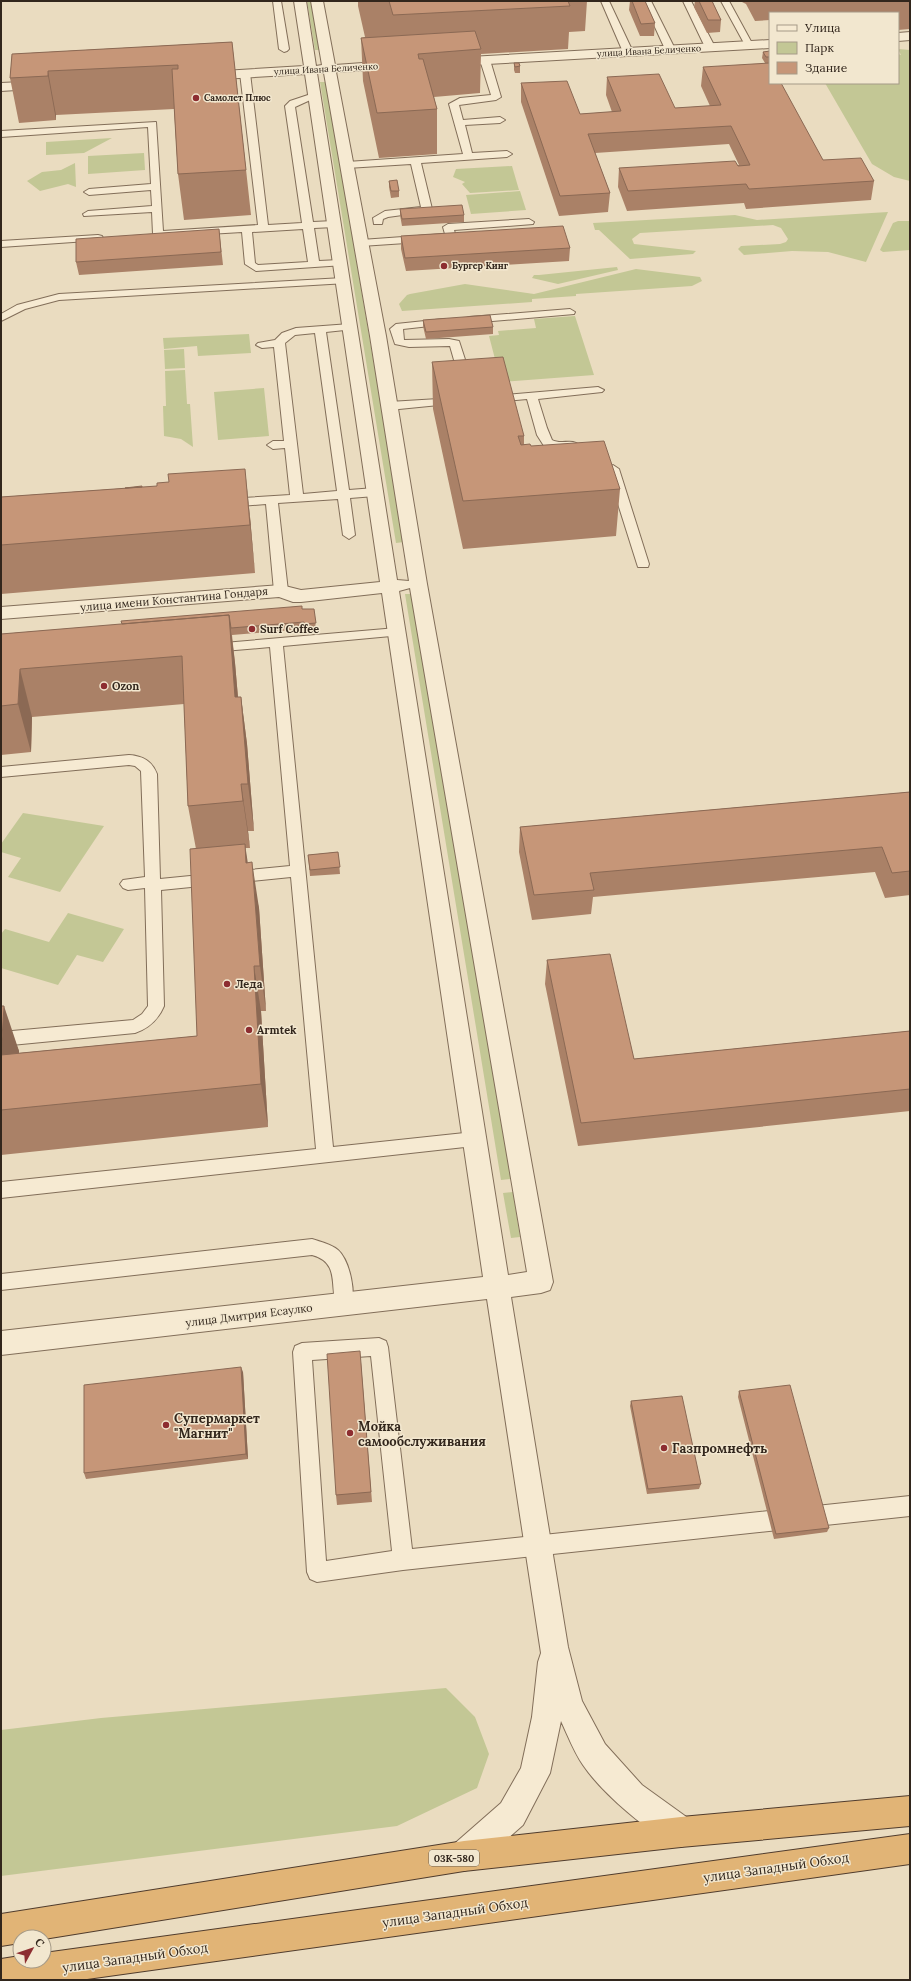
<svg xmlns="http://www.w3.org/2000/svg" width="911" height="1981" viewBox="0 0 911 1981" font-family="Lora,serif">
  <rect width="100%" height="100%" fill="#eadcc0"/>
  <path fill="#c3c795" d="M307 1H312L320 50H315Z
    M898 49 910 50V181L894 177 872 164 825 83H898V54L901 55Z
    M320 82H326L404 542 396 543Z
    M112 138 84 153 46 155V142Z
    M144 153 145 170 88 174V156Z
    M75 163 76 187 68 184 40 191 27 181 42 172 61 170Z
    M512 166 519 190 470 193 462 184 465 182 453 177 456 169Z
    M520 191 526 210 471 214 466 195Z
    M888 212 866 262 828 252 792 251 744 255 738 249 741 246 780 244 786 242 788 239 781 228 773 225 640 233 632 239 634 244 696 251 693 254 630 259 599 230H595L593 223 735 215 757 220Z
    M898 221H910V250L883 252 880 250 893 223Z
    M617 267 618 270 558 284 532 278 534 275H539Z
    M636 269 700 277 702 281 692 286 576 294V296L532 299V302L402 311 399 304 407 295 410 294 465 284 534 294Z
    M575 316 594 375 501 382 489 336 499 335 498 331 536 328 534 319Z
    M249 334 251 353 198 356 197 346 164 349 163 338Z
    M184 349 185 368 165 369 164 350Z
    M185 370 187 404H190L193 447 181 439 164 436 163 406H166L165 371Z
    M264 388 269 436 218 440 214 392Z
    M405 594H413L511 1179 501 1180Z
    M23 813 104 826 60 892 8 877 21 858 1 852V844Z
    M68 913 124 929 103 962 77 955 58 985 1 968V934L5 929 49 942Z
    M513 1192 520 1237 511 1238 503 1193Z
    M446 1688 475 1717 489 1754 477 1788 397 1826 1 1876V1730L101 1718Z"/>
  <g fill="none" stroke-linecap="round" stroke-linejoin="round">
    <defs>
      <path id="service" d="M273 1H281L289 49 287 51 284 52 279 49Z
        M601 1H609L633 52 631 54H625L623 52Z
        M643 1H651L675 49 673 51H667L665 49Z
        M683 1H691L715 47 713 49 710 50 705 47Z
        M721 1H729L753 45 752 47 749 48 745 45Z
        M485 57 490 60 501 97 496 100 459 105 463 120 500 117 505 120 500 123 465 125 472 153 507 151 512 154 507 157 421 163 432 209 431 211 388 217 383 219 382 224H374L373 218 385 211 421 207 411 164 347 168 342 165 347 162 463 154 449 104 460 98 491 95 480 60Z
        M245 70 250 73 268 225 302 223 285 106 290 101 314 93 319 96 295 107 313 222 334 221 339 224 334 227 314 228 319 261 340 260 345 263 344 265 256 271 245 264 242 232 158 237 153 234 152 212 84 216 83 214 88 211 152 206 151 190 89 195 84 192 89 189 151 184 148 127 1 137V131L156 122 163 231 258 225 240 73ZM303 229 308 262 258 265 255 263 252 232Z
        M529 219 534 222 533 224 454 230 456 237 451 240 361 246 356 243 361 240 445 234 443 227 448 224Z
        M98 235 102 236 103 238 102 240 1 247V241Z
        M343 278 347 279 348 281 347 283 59 300 25 309 1 321V314L17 305 59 294Z
        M570 309 575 312 574 314 469 323 463 320 469 317Z
        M444 319 450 322 448 324 403 329 404 340 449 339 459 341 472 381 470 383 466 384 460 381 450 346 409 347 395 344 390 329 396 324Z
        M350 324 356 327 354 329 326 332 349 490 375 488 381 492 375 496 350 498 355 535 349 539 343 535 338 499 278 503 288 591 286 594H276L274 591 266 504 227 507 221 503 227 499 290 495 285 448 273 449 267 445 273 441H284L274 347 262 348 256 345 258 343 275 340 282 333 296 328ZM315 333 337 491 303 494 285 343 295 335Z
        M598 387 604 390 602 392 538 399 547 428 552 440C561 445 573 438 579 445L577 448C566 450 554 451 544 446L537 435 527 399 492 402 486 399 492 396Z
        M455 398 461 401 459 403 389 410 383 406 389 402Z
        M613 465 619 469 649 564 648 567H638L637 564 607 469Z
        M397 628 402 629 404 632 402 635 283 646 333 1147 474 1132 480 1134 483 1139 480 1144 474 1146 1 1198V1182L316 1149 291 877 161 890 164 1006C158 1020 149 1028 135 1033L1 1046V1032L133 1020 142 1014 148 1006 145 888 128 890 123 888 120 884 123 880 145 877 141 771 135 766 129 765 1 777V767L129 755C143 756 152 761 157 774L160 879 290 866 270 647 212 652 207 651 205 648 207 645 212 644Z
        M312 1239C321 1242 331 1244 338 1250 350 1261 357 1295 350 1310L344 1312 338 1310C328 1289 342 1263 312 1255L1 1290V1274Z
        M379 1338 386 1341 388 1347 412 1549 910 1496V1516L403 1570 317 1582 310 1579 307 1572 293 1352 295 1346 302 1343ZM371 1356 392 1551 326 1561 312 1360Z"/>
      <path id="minor" d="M294 1H306L316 66 322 65 311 1H323L335 65 391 61 397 65 391 69 336 72 386 336 427 584 553 1282 550 1290 541 1293 511 1297 568 1647 582 1701 605 1744 642 1785 692 1821 696 1832 692 1843 681 1847C650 1835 602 1793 583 1765 574 1752 568 1736 561 1721L550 1773 523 1825 475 1867 464 1871 453 1867 449 1856 453 1845 501 1803 521 1768 532 1717 538 1662 541 1653 487 1299 1 1355V1331L483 1277 382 593 301 602H293L279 597 1 619V607L281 585 301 590 380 582 305 74 206 80 200 76 206 72 304 66ZM317 73H324L370 336 409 581 397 580ZM410 588 527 1272 508 1275 399 591Z
        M910 32V40L898 41V33Z
        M770 40V48L451 66 445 62 451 58Z
        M42 81 48 85 47 88 1 91V83Z"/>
      <path id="trunk" d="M910 1796V1826L681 1847 464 1871 44 1939V1937H20V1943L1 1946V1914L464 1841 681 1817Z
        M910 1834V1864L80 1980H1V1959L20 1956V1961H44V1953Z"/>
    </defs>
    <use href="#service" stroke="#826e59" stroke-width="2"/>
    <use href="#minor" stroke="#826e59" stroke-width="2"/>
    <use href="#trunk" stroke="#503c2d" stroke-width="2"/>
    <use href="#service" fill="#f6ead2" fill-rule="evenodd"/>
    <use href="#minor" fill="#f6ead2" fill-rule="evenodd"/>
    <use href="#trunk" fill="#e1b476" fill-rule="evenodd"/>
  </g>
  <path fill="#aa8167" d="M358 1H587L585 31 569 32 568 49 481 54 480 93 434 97 437 109V154L379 158 363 81 361 38 365 37 358 6Z
    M630 1H645L655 23 654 36H640L629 10Z
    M695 1H712L721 20 720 32 707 33 694 7Z
    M742 1H910V29L898 30V13H770V20L755 21 746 4 742 2Z
    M232 42 251 215 184 220 178 174 174 109 56 115V120L19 123 10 78 12 54Z
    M770 51V63H765L762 58 763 52Z
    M514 63 520 66V73H515L514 70Z
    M703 67 823 160 874 181 871 200 746 209 744 203 627 211 618 187 619 168 739 165 729 144 595 153 610 193 608 212 559 216 521 102V83L580 114 612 112 606 95 607 77 675 108 710 106 701 86Z
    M389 181 399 191V197L391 198 389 187Z
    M400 209 464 215V222L402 226 400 215Z
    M219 229 223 265 79 275 76 262Z
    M401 236 570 248 569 261 406 271 401 249Z
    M423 320 493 327V334L426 339 423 326Z
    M432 362 524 436V444L531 446 620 489 616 536 463 549 433 409Z
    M142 487 250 517 255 573 1 594V497Z
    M314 609 316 630 305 631 304 629 232 635 235 663 238 697H241L247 744 254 831H248L250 848H245L247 862 259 908 266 1011H261L268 1127 1 1155V1006L19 1051V1053L197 1036 196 849 188 806 184 704 32 717 31 752 1 755V634Z
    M910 792V895L885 898 875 872 593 897 591 914 532 920 519 852 520 827Z
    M338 852 340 874 310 876 308 855Z
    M547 960 634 1059 910 1031V1111L578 1146 545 984Z
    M361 1362 372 1502 337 1505 336 1495Z
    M243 1372 248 1459 86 1479 84 1473Z
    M739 1391 829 1528 827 1532 774 1539 738 1397Z
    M631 1401 701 1484 699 1489 647 1494 630 1406Z"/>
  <path fill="#8b6954" d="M48 71 56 115V120L48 76Z
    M245 469 250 517 255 573 250 525Z
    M229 615 235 663 242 745 235 697Z
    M20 669 32 717 31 752 18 704Z
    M241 697 247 744 254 831 248 784Z
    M241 784 248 831 250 848 243 801Z
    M245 844 252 891 246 863Z
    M252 862 259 908 266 1011 260 966Z
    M254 966 261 1011 268 1127 261 1084Z
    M4 1006 19 1051 17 1099 1 1055Z
    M241 1367 243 1372 248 1459 246 1454Z"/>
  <path fill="#c69678" stroke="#8b6954" d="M389 1H568L570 6 393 15Z
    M632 1H645L655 23 641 24Z
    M699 1H712L721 20H708Z
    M475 31 481 49 418 54 419 59H423L437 109 377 113 361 38Z
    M232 42 246 170 178 174 172 69H178V65L48 71V76L10 78 12 54Z
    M770 51V57H766L763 52Z
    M514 63H519L520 66 515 67Z
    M770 63V83H781L823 160 861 158 874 181 749 189 746 184 628 191 619 168 735 161 738 166 750 165 731 126 588 134 610 193 560 196 521 83 567 81 580 114 621 111 607 77 659 74 675 108 721 105 703 67Z
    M397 180 399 191H391L389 181Z
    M462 205 464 215 402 219 400 209Z
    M563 226 570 248 405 258 401 236Z
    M219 229 221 252 76 262V239Z
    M490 315 493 327 426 332 423 320Z
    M503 357 524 436H518L521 445 530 444 531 446 604 441 620 489 463 501 432 362Z
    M245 469 250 525 1 545V497L157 486V483L169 482 168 474Z
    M142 486V487L125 488Z
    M302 606V609H314L316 623 304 624V622L231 628 229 615 122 624 121 621Z
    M229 615 235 697H241L248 784H241L243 801 188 806 182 656 20 669 18 704 1 706V634Z
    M910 792V871L892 873 882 847 590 873 594 890 534 895 520 827Z
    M245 844 246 863 252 862 260 966H254L261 1084 1 1110V1006H4L1 1055 197 1036 190 849Z
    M338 852 340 867 310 870 308 855Z
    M610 954 634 1059 910 1031V1089L581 1123 547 960Z
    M360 1351 371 1492 336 1495 327 1354Z
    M241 1367 246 1454 84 1473V1385Z
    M790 1385 829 1528 776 1534 739 1391Z
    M682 1396 701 1484 648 1489 631 1401Z"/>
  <g fill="#8d2d30" stroke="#f2e7cf" stroke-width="1.5">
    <circle cx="196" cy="98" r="4"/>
    <circle cx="444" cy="266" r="4"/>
    <circle cx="252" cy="629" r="4"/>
    <circle cx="104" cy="686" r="4"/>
    <circle cx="227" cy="984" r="4"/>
    <circle cx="249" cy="1030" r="4"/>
    <circle cx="166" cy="1425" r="4"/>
    <circle cx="350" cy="1433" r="4"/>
    <circle cx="664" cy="1448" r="4"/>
  </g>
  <g text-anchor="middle" stroke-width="3" stroke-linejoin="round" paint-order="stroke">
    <g font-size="9" fill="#32261c" stroke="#f2e7cf">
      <text transform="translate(649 51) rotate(-3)" y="3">улица Ивана Беличенко</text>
      <text transform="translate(326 69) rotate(-3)" y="3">улица Ивана Беличенко</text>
    </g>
    <g font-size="9" font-weight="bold" fill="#32261c" stroke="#f2e7cf" text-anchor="start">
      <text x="204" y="101">Самолет Плюс</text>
      <text x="452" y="269">Бургер Кинг</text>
    </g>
    <rect fill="#f2e7cf" stroke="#6c6052" stroke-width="1" x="429" y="1850" width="50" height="16" rx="3"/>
    <g font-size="10" font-weight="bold" fill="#32261c">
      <text x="454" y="1862">03К-580</text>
    </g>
    <g font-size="11" fill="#32261c" stroke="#f2e7cf">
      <text transform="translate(174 599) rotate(-5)" y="4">улица имени Константина Гондаря</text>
      <text transform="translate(249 1315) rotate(-7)" y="4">улица Дмитрия Есаулко</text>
    </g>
    <g font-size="11" font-weight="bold" fill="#32261c" stroke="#f2e7cf" text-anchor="start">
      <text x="260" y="633">Surf Coffee</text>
      <text x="112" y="690">Ozon</text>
      <text x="235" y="988">Леда</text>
      <text x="257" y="1034">Armtek</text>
    </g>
    <g font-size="13" font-weight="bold" fill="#32261c" stroke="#f2e7cf" text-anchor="start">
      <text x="174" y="1423">Супермаркет<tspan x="174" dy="15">"Магнит"</tspan></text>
      <text x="358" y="1431">Мойка<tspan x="358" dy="15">самообслуживания</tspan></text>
      <text x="672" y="1453">Газпромнефть</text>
    </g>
    <g font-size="13" fill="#32261c" stroke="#f2e7cf">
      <text transform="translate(776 1867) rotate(-8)" y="5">улица Западный Обход</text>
      <text transform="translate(455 1912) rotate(-8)" y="5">улица Западный Обход</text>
      <text transform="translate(135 1957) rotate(-8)" y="5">улица Западный Обход</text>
    </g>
  </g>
  <rect width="911" height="1981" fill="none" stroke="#32261c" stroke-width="4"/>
  <rect x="769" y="12" width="130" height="72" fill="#f2e7cf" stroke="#a59a87"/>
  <rect x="777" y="25" width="20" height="6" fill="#f6ead2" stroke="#a59a87"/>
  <text x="805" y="32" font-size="12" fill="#32261c">Улица</text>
  <rect x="777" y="42" width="20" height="12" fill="#c3c795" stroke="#a59a87"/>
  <text x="805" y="52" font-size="12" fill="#32261c">Парк</text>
  <rect x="777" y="62" width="20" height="12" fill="#c69678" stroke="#a59a87"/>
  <text x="805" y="72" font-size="12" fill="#32261c">Здание</text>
  <g transform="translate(32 1949) rotate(50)"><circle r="19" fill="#f2e7cf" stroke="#a59a87"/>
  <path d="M0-3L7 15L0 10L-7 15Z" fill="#8d2d30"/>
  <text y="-6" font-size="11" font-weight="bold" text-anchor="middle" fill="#32261c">С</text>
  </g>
</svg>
